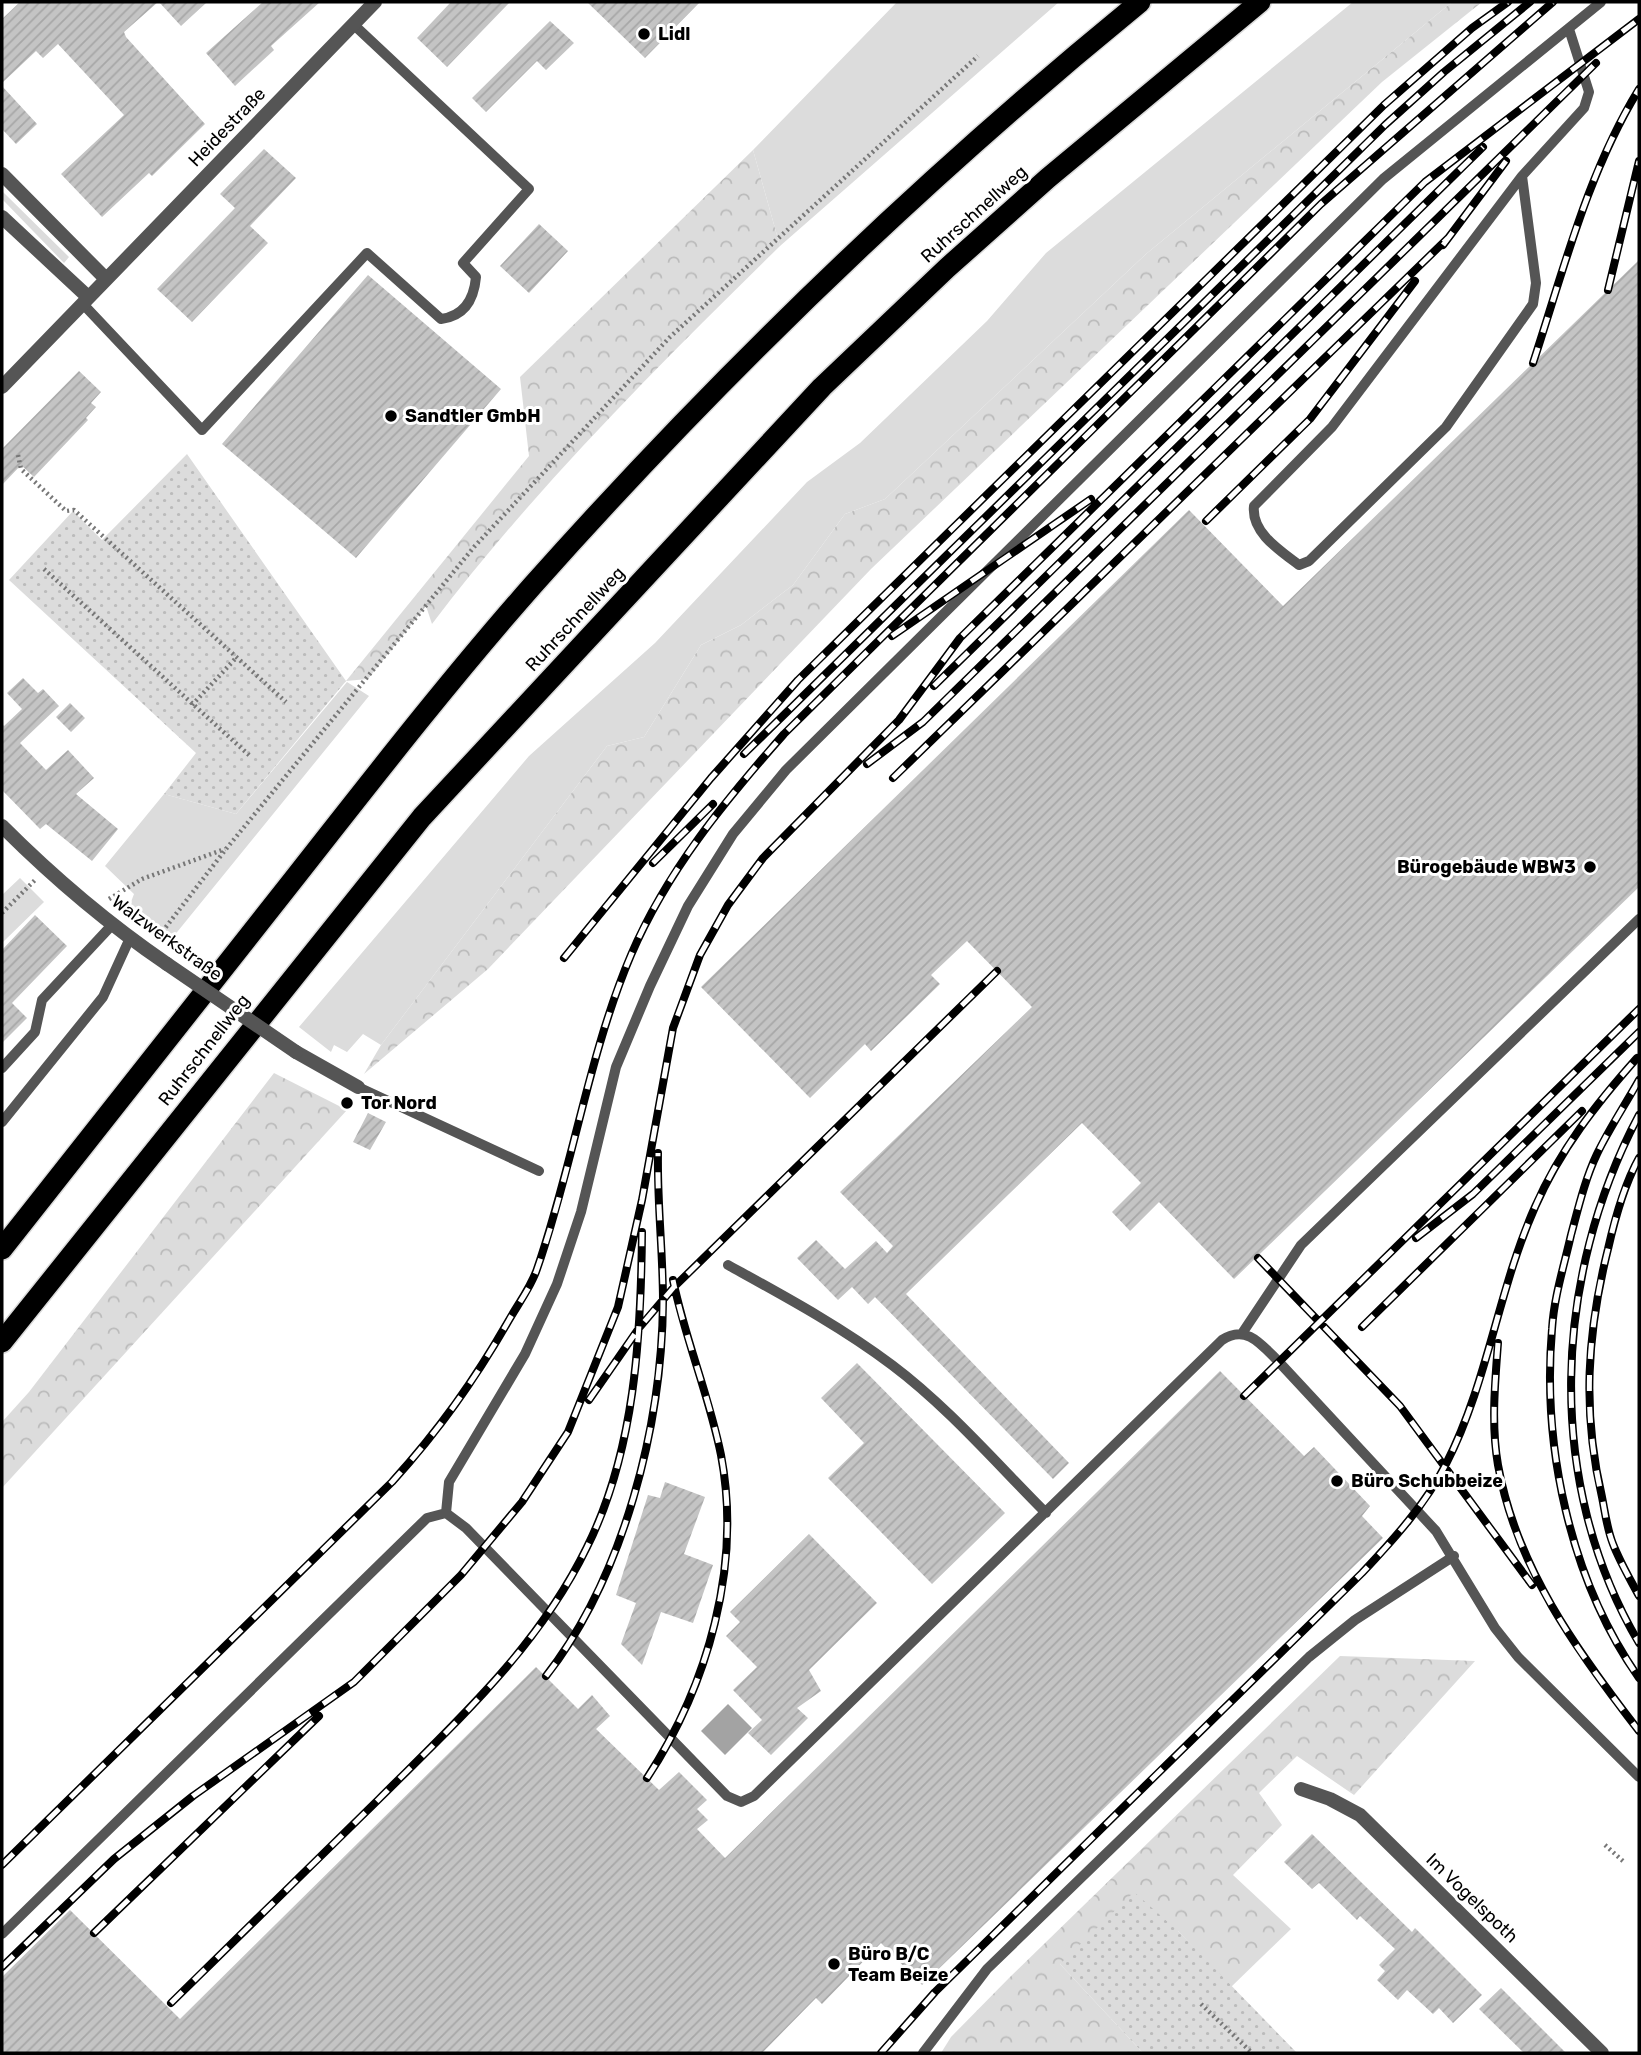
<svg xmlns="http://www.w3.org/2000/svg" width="1641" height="2055" viewBox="0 0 1641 2055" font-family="Rubik,sans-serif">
  <defs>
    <pattern id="forest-crowns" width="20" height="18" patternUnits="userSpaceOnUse" patternTransform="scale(1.75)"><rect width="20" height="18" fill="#dcdcdc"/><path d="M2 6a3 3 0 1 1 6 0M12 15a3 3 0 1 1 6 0" fill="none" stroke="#bbb"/></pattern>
    <pattern id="garden-dots" width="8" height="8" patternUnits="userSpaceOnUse" patternTransform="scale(1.75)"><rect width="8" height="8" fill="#dcdcdc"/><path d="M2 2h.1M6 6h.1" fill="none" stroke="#bbb" stroke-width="1.8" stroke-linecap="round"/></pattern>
    <pattern id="building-hatch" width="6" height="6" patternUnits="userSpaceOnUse" patternTransform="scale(1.75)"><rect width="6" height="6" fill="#c4c4c4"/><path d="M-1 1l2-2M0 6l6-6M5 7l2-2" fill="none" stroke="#a7a7a7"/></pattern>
  </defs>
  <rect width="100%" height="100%" fill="#fff"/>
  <path fill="#dcdcdc" d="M897 2H1059L780 246 753 150Z
    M1353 2H1452L1146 254 885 499 845 514 793 585 741 625 701 645 644 737 607 746 381 1045 363 1034 347 1052 334 1045 331 1052 299 1027 529 756 655 643 807 482 860 443 987 321 1046 253Z
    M2 191 69 257 64 263 2 199Z
    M347 682 369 696 169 942 129 915 128 910 134 894 105 866 164 794 236 814Z
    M20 878 44 902 2 943V895Z"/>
  <path fill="url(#forest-crowns)" d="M1452 2H1482L1382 82 871 569 488 969 364 1074 381 1045 607 746 644 737 701 645 741 625 793 585 845 514 885 499 1146 254Z
    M753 150 780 246C658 366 536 487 432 624L426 606 368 679 346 681 529 456 520 377Z
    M274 1073 347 1110 2 1488V1422L29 1392Z
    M1340 1656 1475 1661 1354 1795 1297 1756 1259 1793 1282 1825 1233 1875 1291 1929 1231 1987 1178 1931 1060 1964 1143 2053H941L951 2037 1009 1978Z"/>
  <path fill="url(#garden-dots)" d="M187 454 346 681 236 814 164 794 196 753 9 580 73 511 102 540Z
    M1134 1892 1178 1931 1297 2053H1143L1060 1964Z"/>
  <path fill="#a3a3a3" d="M728 1704 752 1728 725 1755 701 1731Z"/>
  <path fill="url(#building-hatch)" d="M20 2H158L124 32 126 37 205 124 152 176 149 173 102 217 61 174 124 115 58 44 43 58 36 51 2 83V19Z
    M159 2H207L181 26Z
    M263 2H320L271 46 274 50 235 86 206 53Z
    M451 2H510L447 67 417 38Z
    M587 2H700L645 58Z
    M550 21 574 43 546 70 537 61 486 112 472 98Z
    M2 86 37 124 16 144 2 129Z
    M264 149 296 178 250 226 268 243 192 322 157 289 235 208 220 194Z
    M539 224 568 251 529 293 500 266Z
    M1639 260V887L1234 1279 1159 1202 1130 1231 1112 1212 1141 1183 1082 1123 906 1294 1069 1463 1053 1479 875 1297 868 1304 852 1287 838 1300 797 1258 816 1240 845 1269 876 1241 887 1253 893 1246 840 1192 1032 1007 967 941 931 975 940 984 871 1051 865 1044 810 1098 701 987 1189 510 1283 606Z
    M368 275 501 389 356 558 222 444Z
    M79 371 101 392 91 403 96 407 86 418 88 420 34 477 21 465 2 485V449Z
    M23 678 38 693 43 689 59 706 20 743 46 770 68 750 94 778 76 794 118 829 92 861 46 824 40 829 2 790V724L4 726 22 709 7 693Z
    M70 703 85 718 71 732 56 717Z
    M35 915 67 946 12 1003 27 1018 2 1043V950Z
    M368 1113 386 1122 370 1150 353 1142Z
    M857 1363 1005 1513 932 1584 828 1478 864 1443 821 1398Z
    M1220 1371 1304 1456 1314 1447 1370 1506 1362 1516 1383 1538 922 1985 881 1943 822 2004 816 1998 762 2053H2V1977L70 1910 180 2019 536 1667 578 1709 592 1695 610 1716 596 1729 659 1790 679 1772 707 1800 697 1809 708 1820 697 1829 725 1858Z
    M665 1482 705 1497 684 1554 713 1565 693 1623 661 1612 642 1665 621 1644 636 1603 616 1595 648 1495 660 1498Z
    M809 1534 877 1603 809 1670 821 1691 797 1708 808 1718 771 1755 748 1733 762 1720 733 1690 757 1667 726 1636 740 1622 730 1612Z
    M1312 1834 1412 1932 1415 1928 1482 1995 1453 2023 1439 2008 1433 2014 1407 1990 1398 2000 1377 1980 1385 1971 1379 1965 1395 1949 1360 1916 1357 1920 1319 1883 1312 1889 1284 1862Z
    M1501 1988 1566 2053H1524L1479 2009Z"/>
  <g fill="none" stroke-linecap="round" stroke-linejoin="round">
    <defs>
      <path id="motorway" d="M2 1249C100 1124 198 999 297 875 374 777 451 678 533 585 720 375 923 179 1140 2
        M2 1342 422 817 822 387 947 268 1048 178 1260 2"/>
    </defs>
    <use href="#motorway" stroke="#dbdbdb" stroke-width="24"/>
    <path stroke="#777" stroke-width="4.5" stroke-dasharray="2 3.5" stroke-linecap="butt" d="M18 455 21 469 66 511 74 510 286 702
      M44 569 250 756
      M192 705 236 658
      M109 899 142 879 225 849
      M2 913 35 880
      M159 936 226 849 474 547 670 337 978 56
      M1605 1845 1624 1862
      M1201 2004 1252 2053"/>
    <path stroke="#555" stroke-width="10" d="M1522 176 1536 283 1533 304 1446 427 1309 561 1299 565C1279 550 1251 532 1254 506L1332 427 1522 176 1584 108 1589 92 1569 29
      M82 303 202 430 367 253 441 319C465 316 474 299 476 277L463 263 529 189 353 24
      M2 1068 35 1032 42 1000 112 925
      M358 1087 539 1171
      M2 1122 103 997 130 938
      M728 1265C784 1296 840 1326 892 1365 948 1407 996 1463 1046 1513
      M1243 1332 1301 1245 1639 919
      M446 1513 449 1482 525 1354 557 1284 581 1212 616 1067 650 986 688 906 733 834 786 770 1383 179 1601 2
      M2 1934 427 1518 446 1513 466 1528 727 1796 741 1802 754 1796 1222 1340C1246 1324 1261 1344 1278 1361L1436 1531 1495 1628 1518 1657 1639 1777
      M923 2053 987 1969 1309 1657 1355 1620 1454 1556"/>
    <path stroke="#555" stroke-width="14" d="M2 174 106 279
      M2 217 88 297
      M2 387 375 2
      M2 826C53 877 107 923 167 964
      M296 1052 358 1087
      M1301 1789 1330 1799 1360 1815 1602 2053"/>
    <use href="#motorway" stroke="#000" stroke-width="21"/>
    <defs>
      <path id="rail" d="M1443 245 1506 161
        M1608 290 1639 161
        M1533 363C1564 269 1587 174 1639 89
        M1206 521 1310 419 1415 281
        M892 636 1091 499
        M934 686 1483 147
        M744 754 1385 125 1444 72 1530 2
        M867 764 923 722 1596 63
        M893 778 1448 238
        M653 863 713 804
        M564 958 711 778 798 680 1384 105 1472 28 1508 2
        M1639 1080C1625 1105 1609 1129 1597 1154 1585 1179 1578 1209 1571 1235 1564 1266 1554 1297 1552 1329 1542 1447 1570 1580 1639 1678
        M1639 1115C1553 1277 1544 1482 1639 1643
        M1639 1158C1624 1185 1615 1218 1608 1249 1587 1333 1582 1412 1602 1497 1605 1512 1607 1529 1613 1544 1620 1562 1630 1579 1639 1596
        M1416 1238 1473 1194 1639 1032
        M1258 1258 1400 1406 1532 1585
        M1362 1327 1582 1111
        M1498 1343C1495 1383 1491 1425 1498 1465 1516 1567 1577 1651 1639 1731
        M1244 1396 1639 1009
        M589 1400 639 1328 674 1287 997 971
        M546 1676C624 1576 662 1426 663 1301 663 1252 657 1202 658 1153
        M647 1778C708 1685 742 1566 721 1455 709 1395 685 1339 673 1280
        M2 1865 392 1482C439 1430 474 1381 509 1320 518 1304 531 1287 537 1269 573 1166 588 1056 631 955 667 871 724 802 784 734L1321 204 1553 2
        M94 1933 319 1716
        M2 1967 114 1859 193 1796 354 1682 461 1575 522 1502 568 1432 618 1307 642 1200 673 1028 700 955 728 905 763 858 899 720 960 638 1425 182 1639 19
        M171 2003C240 1935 310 1867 379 1799 457 1721 538 1648 587 1547 635 1451 641 1337 642 1232
        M881 2053 935 1992 1362 1573C1394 1539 1425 1505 1446 1464 1488 1382 1498 1290 1535 1207 1560 1150 1596 1104 1637 1058"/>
    </defs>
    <use href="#rail" stroke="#000" stroke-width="8"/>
    <use href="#rail" stroke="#fff" stroke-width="5" stroke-dasharray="16" stroke-linecap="butt"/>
    <path stroke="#555" stroke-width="14" d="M167 964 296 1052"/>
  </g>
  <g fill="#000" stroke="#fff" stroke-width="2.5">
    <circle cx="644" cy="34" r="7"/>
    <circle cx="391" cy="416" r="7"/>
    <circle cx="1590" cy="867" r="7"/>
    <circle cx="347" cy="1103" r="7"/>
    <circle cx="1337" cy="1481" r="7"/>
    <circle cx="834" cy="1964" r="7"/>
  </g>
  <g text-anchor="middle" stroke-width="6" stroke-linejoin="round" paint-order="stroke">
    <g font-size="18" font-weight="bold" fill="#000" stroke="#fff" text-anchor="start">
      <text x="658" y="40">Lidl</text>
      <text x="405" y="422">Sandtler GmbH</text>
      <text x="1576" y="873" text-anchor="end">Bürogebäude WBW3</text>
      <text x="361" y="1109">Tor Nord</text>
      <text x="1351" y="1487">Büro Schubbeize</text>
      <text x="848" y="1960">Büro B/C<tspan x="848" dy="21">Team Beize</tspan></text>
    </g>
    <g font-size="18" fill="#000" stroke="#fff">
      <text transform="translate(227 127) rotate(-46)" y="6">Heidestraße</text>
      <text transform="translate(974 214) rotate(-42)" y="6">Ruhrschnellweg</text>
      <text transform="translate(575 619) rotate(-47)" y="6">Ruhrschnellweg</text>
      <text transform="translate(167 938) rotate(36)" y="6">Walzwerkstraße</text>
      <text transform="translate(204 1050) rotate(-52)" y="6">Ruhrschnellweg</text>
      <text transform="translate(1472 1898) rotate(44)" y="6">Im Vogelspoth</text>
    </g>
  </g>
  <rect width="1641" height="2055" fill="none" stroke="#000000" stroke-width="7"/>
</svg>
